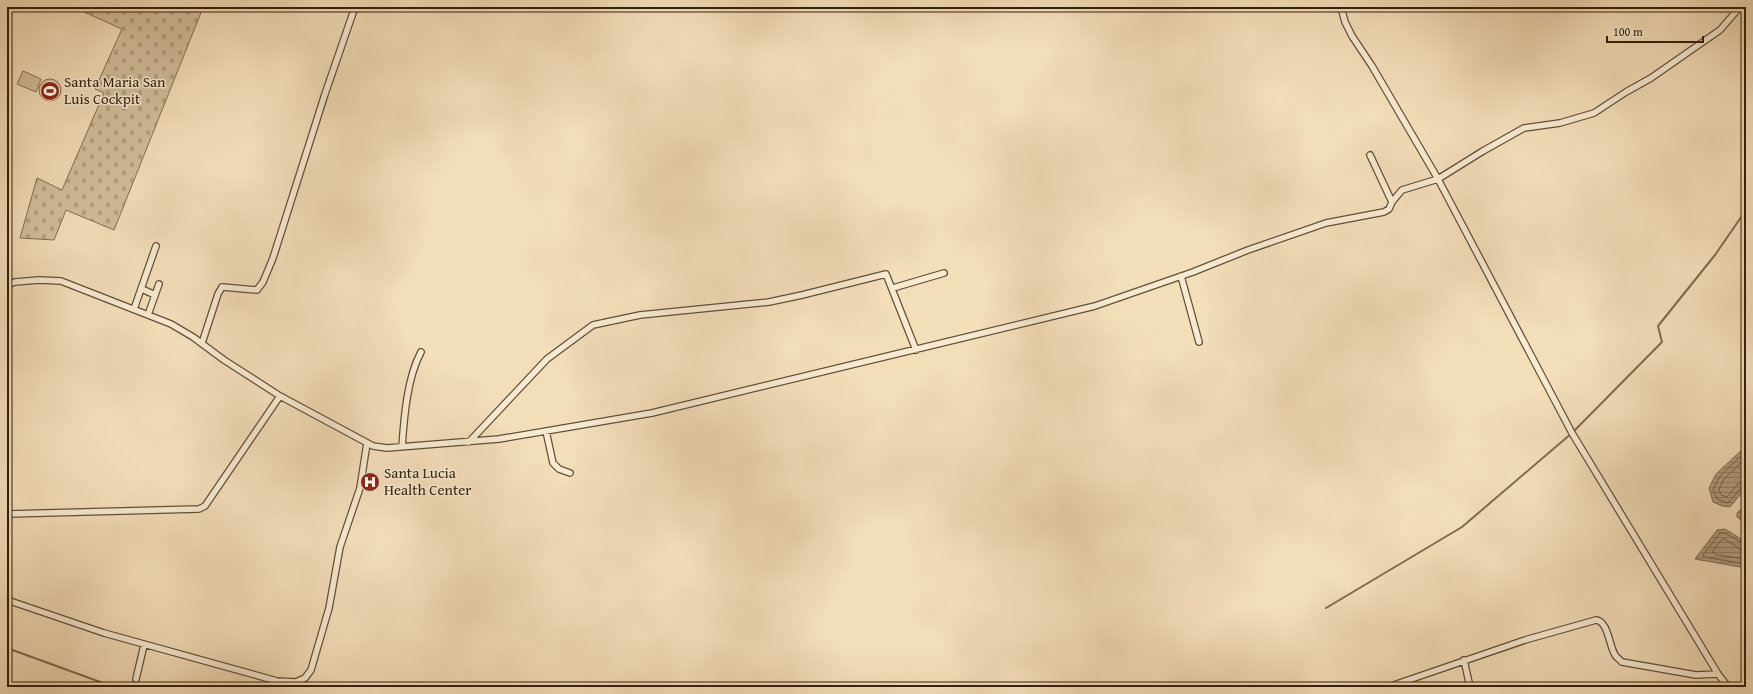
<svg xmlns="http://www.w3.org/2000/svg" width="1753" height="694" viewBox="0 0 1753 694" font-family="'Gentium Book Plus',serif">
  <defs>
    <pattern id="cemetery-stones" width="16" height="16" patternUnits="userSpaceOnUse"><rect width="16" height="16" fill="#d2be9c"/><path d="M2 7V4a2 2 0 0 1 4 0v3zM10 15v-3a2 2 0 0 1 4 0v3z" fill="#b5a385"/></pattern>
    <pattern id="water-rules" width="6" height="5" patternUnits="userSpaceOnUse"><rect width="6" height="5" fill="#b19d7e"/><path d="M0 2.5h6" fill="none" stroke="#917f65"/></pattern>
  </defs>
  <rect width="100%" height="100%" fill="#f3deba"/>
  <filter id="stains"><feTurbulence type="fractalNoise" baseFrequency=".005" numOctaves="4"/><feColorMatrix values="0 0 0 0 .2 0 0 0 0 .09 0 0 0 0 .02 0 0 0 .5 -.17"/></filter>
  <radialGradient id="worn" r=".72"><stop offset=".6" stop-color="#630" stop-opacity="0"/><stop offset="1" stop-color="#630" stop-opacity=".3"/></radialGradient>
  <path fill="#d2be9c" stroke="#826e53" d="M23 71 41 79 36 92 17 84Z
    M39 90a11 11 0 1 1 22 0a11 11 0 1 1-22 0Z"/>
  <path fill="url(#cemetery-stones)" stroke="#826e53" d="M73 7H200L202 10 114 230 66 210 54 240 20 238 37 178 62 190 104 93 95 89 122 29Z"/>
  <path fill="url(#water-rules)" stroke="#7e6b50" d="M1746 446V488L1730 507 1722 506 1713 502 1709 488 1716 474Z
    M1746 504V524L1737 517V513Z
    M1725 529 1746 542V568L1695 559 1717 530Z"/>
  <g fill="none" stroke-linecap="round" stroke-linejoin="round">
    <path stroke="#725e44" stroke-width="1" d="M1746 451 1720 476 1713 489 1717 499 1728 503 1742 487 1746 486
      M1746 458 1724 479 1719 489 1721 495 1727 497 1738 484 1746 481
      M1746 545 1725 533H1720L1703 555 1704 557 1746 564
      M1746 550 1740 549 1723 538 1712 552 1718 555 1746 559"/>
    <path stroke="#7e6b50" stroke-width="2" d="M1326 608 1462 527 1572 433 1662 342 1658 326 1715 255 1746 210
      M7 648 114 687"/>
    <defs>
      <path id="minor" d="M1341 7 1345 22 1352 36 1372 66 1438 179 1572 433 1718 674 1728 687
        M1370 155 1392 202
        M1181 276 1199 342
        M7 285 15 282 39 280 61 281 171 324 193 337 224 360 280 396 373 446 387 448 499 439 652 413 1095 306 1193 272 1248 250 1326 223 1384 212 1389 209 1392 202 1402 190 1438 179 1483 151 1524 128 1560 123 1594 113 1626 92 1651 78 1720 30 1740 7
        M893 288 944 273
        M142 289 155 295
        M134 309 156 246
        M148 315 159 284
        M202 343 218 294 222 287 257 290 263 282 273 258 325 94 355 7
        M546 431 553 463 559 469 570 473
        M469 442 547 359 593 325 640 315 769 302 802 295 886 274 916 350
        M402 447C404 418 407 378 421 352
        M7 514 199 509 205 506 280 396
        M7 600 104 633 277 681 296 682 305 678 311 670 329 608 340 547 360 488 367 443
        M1464 660 1470 687
        M136 679 144 645
        M1388 687 1525 640 1596 620C1608 621 1609 645 1615 655 1617 658 1620 660 1622 662L1696 675 1718 674"/>
    </defs>
    <use href="#minor" stroke="#624f36" stroke-width="8"/>
    <use href="#minor" stroke="#f7ead2" stroke-width="5.5"/>
  </g>
  <defs>
    <symbol id="stadium-disc" viewBox="-11 -11 22 22"><circle r="9.5" fill="#8f2418" stroke="#f7ead2"/><path d="M0-5a6.5 5 0 1 0 0 10a6.5 5 0 1 0 0-10ZM-3.5-1.8h7v3.6h-7Z" fill="#fff"/></symbol>
    <symbol id="hospital-disc" viewBox="-11 -11 22 22"><circle r="9.5" fill="#8f2418" stroke="#f7ead2"/><path d="M-5-5h3v3.5h4V-5h3V5h-3V1.5h-4V5h-3Z" fill="#fff"/></symbol>
  </defs>
  <g fill-rule="evenodd">
    <use href="#stadium-disc" x="39" y="80" width="22" height="22"/>
    <use href="#hospital-disc" x="359" y="471" width="22" height="22"/>
  </g>
  <g text-anchor="middle" stroke-width="3" stroke-linejoin="round" paint-order="stroke">
    <g font-size="15" fill="#321f0a" stroke="#f7ead2" text-anchor="start">
      <text x="64" y="87">Santa Maria San<tspan x="64" dy="17">Luis Cockpit</tspan></text>
      <text x="384" y="478">Santa Lucia<tspan x="384" dy="17">Health Center</tspan></text>
    </g>
  </g>
  <rect width="1753" height="694" fill="none" stroke="#f3deba" stroke-width="24"/>
  <rect x="8" y="8" width="1737" height="678" fill="none" stroke="#321f0a" stroke-width="2"/>
  <rect x="12" y="12" width="1729" height="670" fill="none" stroke="#321f0a"/>
  <path d="M1607 36v6h96v-6" fill="none" stroke="#321f0a" stroke-width="2"/>
  <text x="1613" y="36" font-size="12" fill="#321f0a" stroke="#f7ead2" stroke-width="3" paint-order="stroke">100 m</text>
  <rect width="100%" height="100%" filter="url(#stains)"/>
  <rect width="100%" height="100%" fill="url(#worn)"/>
</svg>
